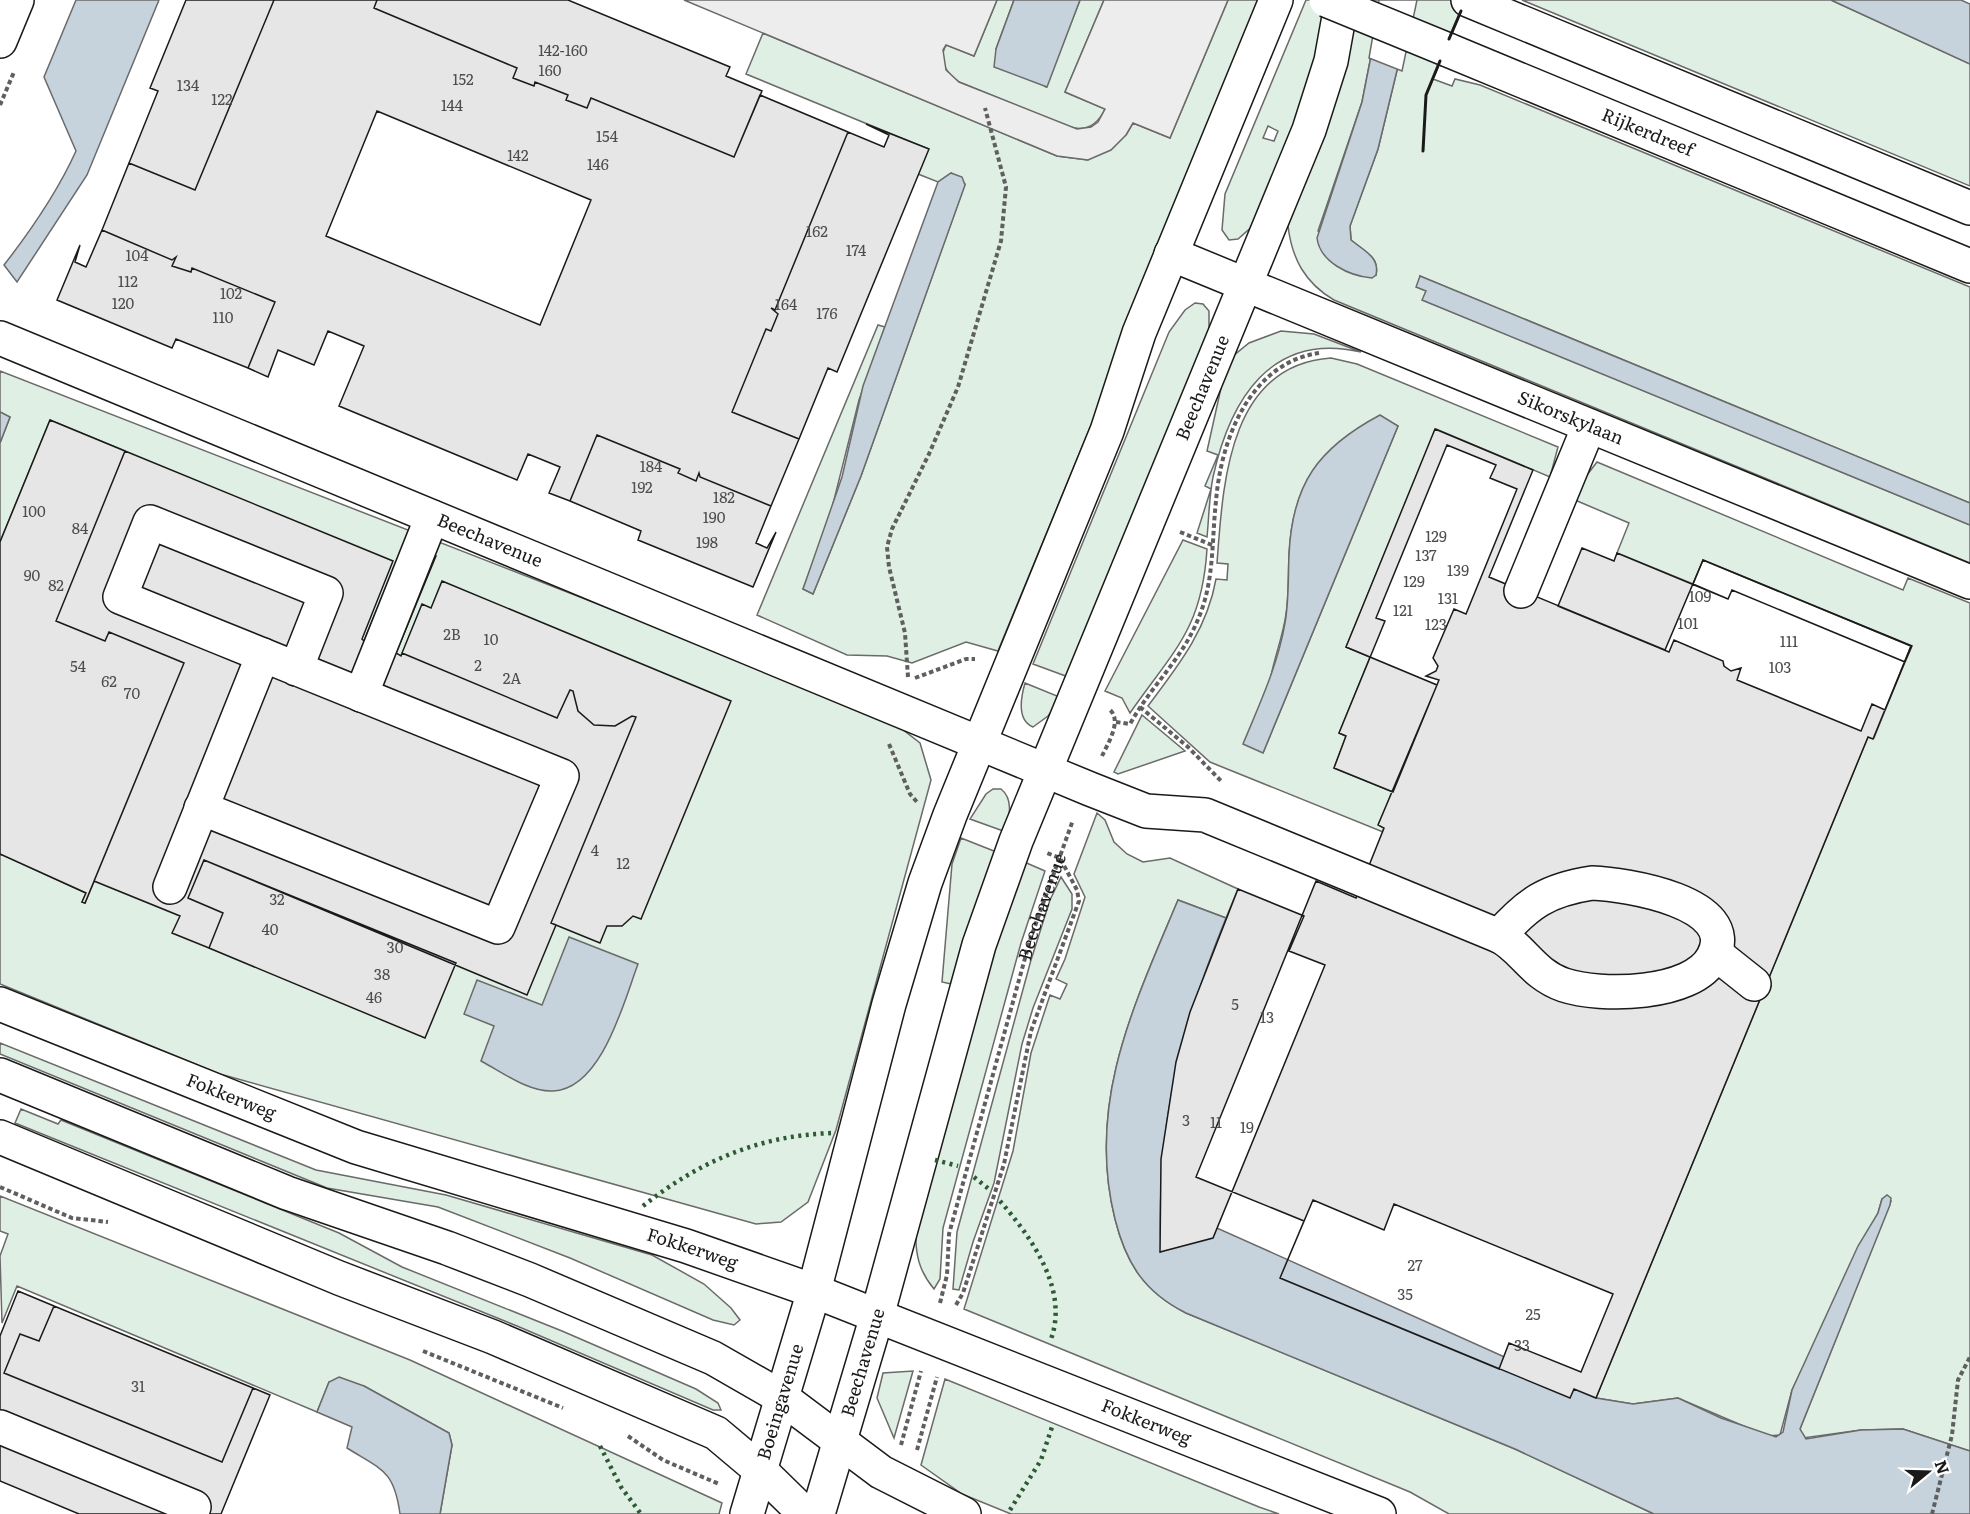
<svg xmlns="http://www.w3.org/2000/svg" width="1970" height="1514" viewBox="0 0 1970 1514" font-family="Literata,serif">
  <rect width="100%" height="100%" fill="#fff"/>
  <path fill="#e0efe3" stroke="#6a6a6a" stroke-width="1.5" fill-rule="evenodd" d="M997 0H1014L996 49 1046 87 1080 0H1104L1065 92 1105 109C1098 124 1087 132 1070 127L959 82C947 73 938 62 945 47L947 45 974 56Z
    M1228 0H1266L998 651 966 642 912 663 887 656 847 655 757 615 878 325 885 327 859 400 830 516 803 589 813 594 861 476 965 184 951 173 938 182 918 174 928 149 746 74 763 33 1057 156 1088 160 1126 135 1133 123 1170 138Z
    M1306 0H1330L1304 102 1255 224 1238 239 1229 240 1222 230 1225 194ZM1268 126 1278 131 1274 141 1263 138Z
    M1353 0H1382L1362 102 1318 231 1376 275C1380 257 1364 251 1351 240L1350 226 1378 149 1414 0H1466L1433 79 1452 86 1455 79 1480 85 1970 287V503L1420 276 1426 291 1423 300 1970 525V563L1334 300C1305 283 1292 259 1288 226Z
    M1522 0H1831L1970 64V186Z
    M1195 303 1203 304 1209 311V337L1071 678 1033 664 1169 332 1185 310Z
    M1281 331 1314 334 1361 352C1271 331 1230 400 1213 477 1209 497 1209 518 1207 537L1197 533 1211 489 1205 486 1218 455 1207 451 1227 361 1249 343Z
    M1331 358 1357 364 1558 447 1550 477 1436 429 1346 647 1370 657 1339 733 1346 736 1334 768 1393 792 1379 825 1384 828 1383 832 1210 762 1148 706C1178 666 1207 630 1216 579L1227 580 1228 564 1217 563C1223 484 1228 365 1331 358ZM1380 416 1398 426 1263 753C1266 728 1265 700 1271 676 1275 655 1283 636 1286 614 1289 595 1288 575 1289 555 1292 485 1319 448 1380 416Z
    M0 371 885 716 920 743 931 780 836 1130 808 1202 781 1222 756 1224 220 1074 0 984V854L86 893 82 902 85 903 184 663 125 451 50 420 0 542V443L10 417 0 412Z
    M1597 462 1903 590 1908 578 1970 603V1451L1903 1429 1861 1430 1803 1438 1800 1429 1891 1201 1882 1199 1878 1213 1792 1390 1780 1435 1767 1436 1678 1398 1633 1404 1596 1398 1868 737 1874 738 1911 646 1703 560 1693 584 1617 553 1629 523 1575 500 1587 475Z
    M1183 540 1207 549C1202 630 1173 651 1130 713L1122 698 1105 691Z
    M1025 683 1062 698 1048 716 1033 727C1016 720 1021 697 1025 683Z
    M1142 715 1185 751 1118 774 1114 772Z
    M993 789H1001C1014 799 1009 818 1006 832L970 819 986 794Z
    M1097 813 1105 820 1114 842 1127 854 1143 862 1170 858 1238 889 1226 918 1178 900C1134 1005 1086 1103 1115 1219 1126 1263 1144 1292 1186 1313L1515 1449 1654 1514H1449L1410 1492 964 1309 1013 1151 1031 1053 1050 995 1060 999 1067 984 1056 979 1065 959 1085 897 1074 874Z
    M961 838 999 853 956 985 942 982 952 864Z
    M1022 861 1045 871 1021 943 943 1228 940 1279 934 1289C919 1271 915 1254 916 1231L994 939Z
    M1061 877 1072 894V909L1033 1008 1022 1044 994 1183 973 1242 959 1290 953 1289 957 1232 1031 960 1050 900Z
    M0 1043 316 1170 446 1195 652 1255 704 1284 731 1308 740 1320 734 1325 713 1320 570 1258 438 1207 327 1188 0 1054Z
    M21 1109 58 1124 61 1120 339 1233 402 1267 562 1331 696 1389 718 1403 721 1410H713L517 1326 15 1123Z
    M0 1196 410 1360 722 1503 719 1514H440L452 1445 449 1433 364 1386 329 1382 317 1412 17 1286 2 1323 0 1256 8 1234 0 1231Z
    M913 1371 894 1438 877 1398 883 1373Z
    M945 1379 1259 1507 1279 1514H1011L962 1494 921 1465Z"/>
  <path fill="#ededed" stroke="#6a6a6a" stroke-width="1.5" d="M684 0H997L974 56 946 45 943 50 946 70 959 82 1077 129 1091 127 1098 122 1105 109 1065 92 1104 0H1228L1170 138 1133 123 1126 135 1111 150 1088 160 1057 156Z"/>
  <path fill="#c6d2dc" stroke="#6a6a6a" stroke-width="1.5" d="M76 0H159L87 175 17 282 4 265C32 229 57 193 76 151L44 77Z
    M1014 0H1080L1047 87 994 67 996 49Z
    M1382 0H1414L1378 149 1350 226 1351 240C1364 251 1380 257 1376 275L1372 278C1349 276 1320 262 1317 238L1362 102Z
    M1831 0H1961L1970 4V64Z
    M951 173 962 177 965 185 861 476 813 594 803 589 842 477 863 386 938 182Z
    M1420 276 1970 503V525L1422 300 1426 291 1416 287Z
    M0 412 10 417 0 443Z
    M1380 415 1398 426 1263 753 1243 744C1259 705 1278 665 1285 623 1289 601 1288 578 1289 555 1292 484 1318 448 1380 415Z
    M1178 900 1226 918C1179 1033 1156 1127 1161 1252L1217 1228 1596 1398 1633 1404 1678 1398 1721 1418 1776 1437 1783 1432 1792 1390 1858 1246 1878 1213 1882 1199 1887 1195 1891 1198 1890 1205 1800 1429 1806 1439 1861 1430 1903 1429 1970 1451V1514H1654L1515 1449 1186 1313C1144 1292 1126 1263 1115 1219 1086 1103 1134 1005 1178 900Z
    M569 937 638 964C624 1001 602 1089 553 1091 528 1092 502 1072 481 1061L494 1026 464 1014 477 980 542 1005Z
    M339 1377 364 1386 449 1433 452 1445 440 1514H400C394 1470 382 1470 347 1448L352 1427 317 1412 329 1382Z"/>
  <path fill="#fff" stroke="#6a6a6a" stroke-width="1.5" d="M1379 0H1417L1402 71 1369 58Z"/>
  <path fill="#e6e6e6" stroke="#1a1a1a" stroke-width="1.5" fill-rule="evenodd" d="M186 0H274L195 190 129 163 158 91 150 88Z
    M274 0H377L374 8 517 68 513 78 534 86 535 82 568 95 566 100 587 108 591 98 734 157 760 95 848 132 775 310 771 308 778 314 771 331 766 329 732 412 799 439 771 506 700 477 699 473 696 481 678 473 680 469 597 435 570 501 549 493 560 467 528 454 517 480 339 406 364 346 328 331 314 365 278 350 268 377 248 368 275 302 192 268 191 272 172 266 176 257 172 260 102 230 129 163 195 190ZM377 111 591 200 540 325 326 236Z
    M377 0H568L730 67 726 76 762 91 734 157 591 98 587 108 566 100 568 95 535 82 534 86 513 78 517 68 374 8Z
    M866 124 929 149 837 372 828 368 799 439 732 412 766 329 771 331 778 314 771 308 775 310 848 132 884 147 889 135Z
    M102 230 172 260 176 257 172 266 191 272 192 268 275 302 248 368 176 339 172 348 57 300 80 245 75 262 86 267Z
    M50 420 125 451 56 621 105 641 109 632 184 663 85 903 82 902 86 893 0 854V542Z
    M1435 429 1533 470 1489 577 1665 650 1703 560 1911 646 1873 739 1868 737 1596 1398 1574 1389 1570 1398 1280 1278 1304 1221 1196 1177 1316 881 1356 898 1384 828 1378 825 1437 685 1346 647Z
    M597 435 680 469 678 473 696 481 699 473 700 477 771 506 756 543 767 548 776 532 753 587 638 540 641 531 570 501Z
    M1447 445 1496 465 1490 478 1517 489 1466 614 1454 609 1433 658 1438 666 1436 671 1426 676 1439 680 1393 792 1334 768 1346 736 1339 733 1385 621 1376 618Z
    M125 451 393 561 362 639 364 641 404 543 436 556 396 653 401 656 402 653 557 718 570 690 573 691 578 711 594 725 615 726 632 716 636 717 551 923 556 925 527 995 204 860 188 898 223 913 209 948 172 933 180 916 94 881 184 663 109 632 105 641 56 621Z
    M1582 548 1614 561 1617 553 1728 599 1732 590 1905 662 1885 710 1872 704 1861 731 1737 680 1741 668 1731 671 1724 666 1723 661 1674 640 1669 652 1558 606Z
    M1703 560 1912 646 1905 662 1732 590 1728 599 1693 584Z
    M442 581 731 701 641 919 633 916 622 926H607L600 943 551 923 636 717 632 716 615 726 594 725 578 711 573 691 570 690 557 718 402 653 422 604 431 608Z
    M204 860 456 963 425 1038 209 948 223 913 188 898Z
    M1238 889 1304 916 1289 951 1325 965 1213 1238 1160 1252 1161 1159 1176 1062 1190 1012Z
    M1313 1200 1384 1230 1394 1204 1613 1294 1581 1372 1509 1343 1499 1369 1280 1278Z
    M18 1291 54 1306 39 1341 20 1334 4 1373 222 1462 253 1388 270 1395 221 1514H79L0 1481V1336Z
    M54 1306 253 1388 222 1462 4 1373 20 1334 39 1341Z"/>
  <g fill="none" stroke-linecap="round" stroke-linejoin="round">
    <defs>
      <g id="minor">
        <path d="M0 41 17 0"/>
        <path id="s2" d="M1171 254 1970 582"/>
        <path id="s3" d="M0 338 1090 789 1146 811 1205 815 1499 936"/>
        <path d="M1521 591 1589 426"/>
        <path d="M361 695 432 517"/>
        <path d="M201 808 498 927 562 776C414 716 267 657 120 597L150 522 326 593 296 669"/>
        <path d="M1592 883C1624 884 1742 902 1713 957 1693 996 1600 997 1564 985 1532 974 1523 948 1499 936 1528 903 1547 890 1592 883Z"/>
        <path d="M170 887 263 655"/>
        <path d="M1715 953 1754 984"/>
        <path d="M0 1137 339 1278 493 1337 716 1433 760 1470 805 1514"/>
        <path d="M0 1427 194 1507 191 1514"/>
        <path id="s4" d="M747 1514 814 1291 889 1004 925 883 950 815 1107 431 1139 333 1276 0"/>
        <path id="s5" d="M818 1514 877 1316 979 945 1016 841 1309 130 1331 61 1342 0"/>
      </g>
      <g id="major">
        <path id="s6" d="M0 1004 356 1147 686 1246 814 1291 1379 1514"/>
        <path d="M0 1075 287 1193 447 1248 530 1280 713 1358 781 1397 881 1472 964 1514"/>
      </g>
      <g id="highway">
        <path d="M1468 0 1970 208"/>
        <path id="s7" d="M1448 50 1970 266"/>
      </g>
    </defs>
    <use href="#minor" stroke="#1a1a1a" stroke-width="36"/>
    <use href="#major" stroke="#1a1a1a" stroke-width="36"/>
    <use href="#highway" stroke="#1a1a1a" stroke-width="36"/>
    <g stroke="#5f5f5f" stroke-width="4" stroke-dasharray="4.5 3" stroke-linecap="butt">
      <path d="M0 105 14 72"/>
      <path d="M1180 532 1212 545"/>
      <path d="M908 677 905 633 889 567 887 547 892 529 929 454 958 387 1001 241 1006 187 985 108"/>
      <path d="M915 678 966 659H975"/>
      <path d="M1140 707 1188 747 1222 782"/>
      <path d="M1116 722 1130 724C1154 681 1185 658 1202 609 1214 575 1212 537 1216 501 1221 439 1250 363 1319 353"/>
      <path d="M889 744 910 794 917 802"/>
      <path d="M1102 756C1108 743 1123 720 1109 709"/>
      <path d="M0 1187 72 1218 108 1222"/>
      <path id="s1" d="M940 1303 947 1275 949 1234 1030 940 1073 820"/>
      <path d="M956 1305 963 1293 1004 1164 1031 1031 1079 901 1077 890 1060 858 1047 853"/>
      <path d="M423 1351 563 1408"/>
      <path d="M628 1436 663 1460 719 1484"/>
      <path d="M901 1445 921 1371"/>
      <path d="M917 1450 937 1377"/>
      <path d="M1932 1514 1952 1435 1958 1380 1970 1357"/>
    </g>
    <use href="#minor" stroke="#fff" stroke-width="33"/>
    <use href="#major" stroke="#fff" stroke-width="33"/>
    <use href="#highway" stroke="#fff" stroke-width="33"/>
    <defs>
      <path id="highway-bridge" d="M1326 0 1448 50"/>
    </defs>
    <use href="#highway-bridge" stroke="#1a1a1a" stroke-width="36" stroke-linecap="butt"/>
    <use href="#highway-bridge" stroke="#fff" stroke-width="33"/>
    <path stroke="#2b5a34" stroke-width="4.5" stroke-dasharray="3 4.5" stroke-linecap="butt" d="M935 1160 958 1166
      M974 1177 990 1190
      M1000 1201C1031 1237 1069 1289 1051 1339
      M643 1206C700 1161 758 1136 831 1133
      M600 1446 621 1487 641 1514
      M1010 1510 1041 1460 1052 1427"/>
    <path stroke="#1a1a1a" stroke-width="3" d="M1449 39 1461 11
      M1423 151 1426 95 1440 61"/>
  </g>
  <g text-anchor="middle" stroke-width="4.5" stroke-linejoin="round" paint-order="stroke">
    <g font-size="15" fill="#4d4d4d">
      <text x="563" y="56">142-160</text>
      <text x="550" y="76">160</text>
      <text x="463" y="85">152</text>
      <text x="188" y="91">134</text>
      <text x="222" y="105">122</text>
      <text x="452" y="111">144</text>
      <text x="607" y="142">154</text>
      <text x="518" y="161">142</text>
      <text x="598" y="170">146</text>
      <text x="817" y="237">162</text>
      <text x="856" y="256">174</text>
      <text x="137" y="261">104</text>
      <text x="128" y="287">112</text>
      <text x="231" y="299">102</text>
      <text x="123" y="309">120</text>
      <text x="786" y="310">164</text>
      <text x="827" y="319">176</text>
      <text x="223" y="323">110</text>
      <text x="651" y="472">184</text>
      <text x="642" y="493">192</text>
      <text x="724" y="503">182</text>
      <text x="34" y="517">100</text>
      <text x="714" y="523">190</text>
      <text x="80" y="534">84</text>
      <text x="1436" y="542">129</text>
      <text x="707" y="548">198</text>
      <text x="1426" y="561">137</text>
      <text x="1458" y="576">139</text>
      <text x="32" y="581">90</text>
      <text x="1414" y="587">129</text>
      <text x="56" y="591">82</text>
      <text x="1700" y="602">109</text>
      <text x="1448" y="604">131</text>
      <text x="1403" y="616">121</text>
      <text x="1688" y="629">101</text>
      <text x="1436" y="630">123</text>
      <text x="452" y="640">2B</text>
      <text x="491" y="645">10</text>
      <text x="1789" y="647">111</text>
      <text x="478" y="671">2</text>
      <text x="78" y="672">54</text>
      <text x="1780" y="673">103</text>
      <text x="512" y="684">2A</text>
      <text x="109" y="687">62</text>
      <text x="132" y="699">70</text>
      <text x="595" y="856">4</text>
      <text x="623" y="869">12</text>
      <text x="277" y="905">32</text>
      <text x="270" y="935">40</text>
      <text x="395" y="953">30</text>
      <text x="382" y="980">38</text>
      <text x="374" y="1003">46</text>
      <text x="1235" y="1010">5</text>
      <text x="1267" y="1023">13</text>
      <text x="1186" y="1126">3</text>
      <text x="1216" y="1128">11</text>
      <text x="1247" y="1133">19</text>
      <text x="1415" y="1271">27</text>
      <text x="1405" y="1300">35</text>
      <text x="1533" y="1320">25</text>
      <text x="1522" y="1351">33</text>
      <text x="138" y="1392">31</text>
    </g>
    <g font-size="18" fill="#1a1a1a" stroke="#fff">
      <text dy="6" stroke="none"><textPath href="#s7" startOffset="216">Rijkerdreef</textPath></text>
      <text dy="6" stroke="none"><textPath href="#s5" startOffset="1192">Beechavenue</textPath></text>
      <text dy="6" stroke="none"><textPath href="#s2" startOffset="432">Sikorskylaan</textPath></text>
      <text dy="6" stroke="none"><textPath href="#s3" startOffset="530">Beechavenue</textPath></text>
      <text dy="6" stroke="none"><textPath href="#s1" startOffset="410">Beechavenue</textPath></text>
      <text dy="6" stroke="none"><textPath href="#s6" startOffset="249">Fokkerweg</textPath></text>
      <text dy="6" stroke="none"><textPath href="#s6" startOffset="735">Fokkerweg</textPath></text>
      <text dy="6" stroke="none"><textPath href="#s5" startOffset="158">Beechavenue</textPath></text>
      <text dy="6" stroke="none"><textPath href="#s4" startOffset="117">Boeingavenue</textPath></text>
      <text dy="6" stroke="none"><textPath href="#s6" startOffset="1221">Fokkerweg</textPath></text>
    </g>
  </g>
  <g transform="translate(1928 1472) rotate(71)" stroke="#ffffff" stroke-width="4.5" paint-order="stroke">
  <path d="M0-4.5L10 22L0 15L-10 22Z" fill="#1a1a1a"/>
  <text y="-9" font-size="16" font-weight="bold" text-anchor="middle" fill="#1a1a1a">N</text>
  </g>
</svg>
